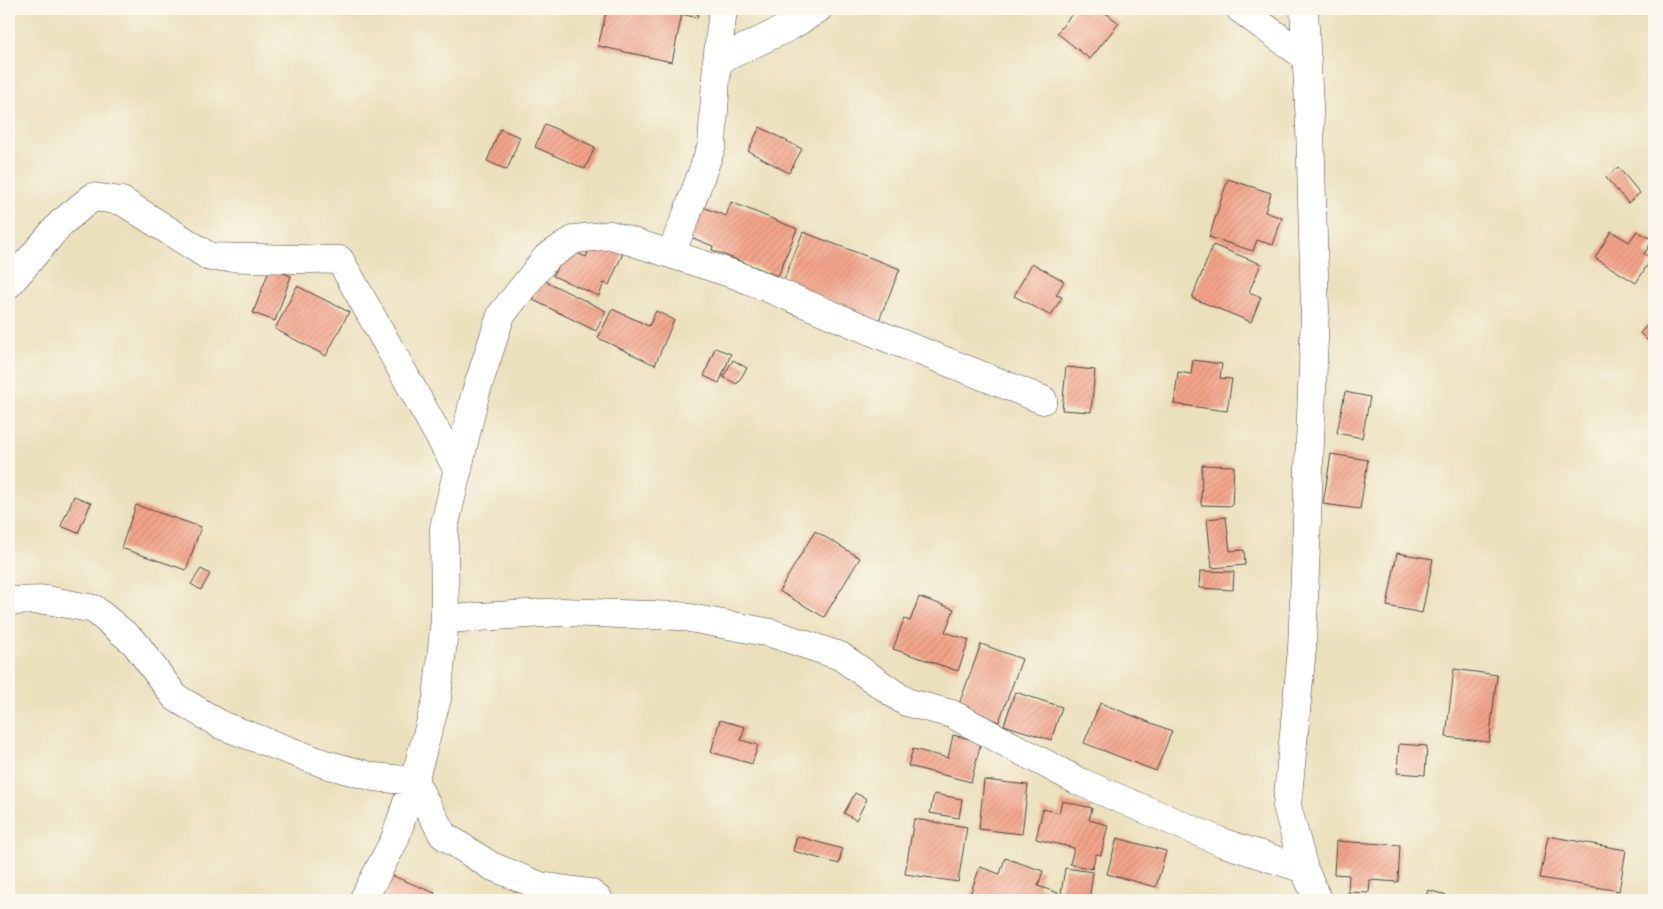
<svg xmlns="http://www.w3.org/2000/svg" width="1663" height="909" viewBox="0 0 1663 909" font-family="'Patrick Hand',sans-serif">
  <defs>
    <pattern id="building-hatch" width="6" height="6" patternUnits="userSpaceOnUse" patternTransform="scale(1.25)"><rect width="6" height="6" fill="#f3a48a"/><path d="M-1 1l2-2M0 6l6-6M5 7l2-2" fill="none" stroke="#d08d77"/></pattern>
  </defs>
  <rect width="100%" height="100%" fill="#fbf7ec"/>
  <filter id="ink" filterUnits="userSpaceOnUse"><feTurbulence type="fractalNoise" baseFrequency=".02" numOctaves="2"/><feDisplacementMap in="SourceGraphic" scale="10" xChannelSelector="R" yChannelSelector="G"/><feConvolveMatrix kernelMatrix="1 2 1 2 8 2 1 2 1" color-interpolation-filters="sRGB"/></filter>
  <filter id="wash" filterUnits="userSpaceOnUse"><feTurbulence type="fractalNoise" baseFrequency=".0096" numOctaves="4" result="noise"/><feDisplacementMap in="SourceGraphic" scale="20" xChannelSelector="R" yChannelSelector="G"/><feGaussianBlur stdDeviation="1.12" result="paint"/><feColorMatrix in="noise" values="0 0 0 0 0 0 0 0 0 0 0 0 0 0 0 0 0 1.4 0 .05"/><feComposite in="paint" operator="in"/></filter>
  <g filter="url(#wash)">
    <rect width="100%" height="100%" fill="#ebe0bc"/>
    <g id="blocks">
      <path fill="url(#building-hatch)" d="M607 9H699L697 18 682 14 672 62 598 46Z
        M1076 9H1100L1119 23 1090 59 1057 33Z
        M545 124 595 147 585 169 535 147Z
        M760 127 802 149 789 173 748 151Z
        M500 129 520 137 507 170 487 161Z
        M1618 167 1640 193 1628 203 1606 178Z
        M1228 179 1271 193 1265 212 1282 218 1273 245 1257 240 1253 251 1209 237Z
        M731 202 797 229 778 276 712 250 713 246 688 236 700 206 726 216Z
        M1611 231 1629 242 1637 231 1653 240 1644 254 1652 258 1636 283 1595 258Z
        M803 232 900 269 879 320 783 282Z
        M593 240 623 253 609 285 604 283 599 296 553 276 566 248 586 257Z
        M1213 245 1261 264 1249 292 1261 297 1251 322 1192 298Z
        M1032 263 1064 281 1056 295 1062 297 1051 316 1014 296Z
        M270 268 291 276 275 321 253 313Z
        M543 280 606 311 596 331 533 300Z
        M297 286 349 312 326 356 275 329Z
        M612 309 649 326 656 311 674 320 655 365 598 338Z
        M1654 318V347L1640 333Z
        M715 348 731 354 719 383 704 376Z
        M733 360 747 368 737 384 723 377Z
        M1193 360 1222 364 1220 378 1232 379 1227 411 1174 404 1178 372 1191 374Z
        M1066 367 1095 370 1091 412 1062 410Z
        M1345 392 1370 397 1362 438 1337 433Z
        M1331 454 1368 460 1360 509 1323 504Z
        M1202 465 1234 466 1232 506 1201 505Z
        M74 496 91 503 78 533 61 526Z
        M136 505 201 527 186 570 121 548Z
        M1226 517 1230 551 1244 550 1245 565 1212 568 1207 519Z
        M815 531 860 558 824 617 779 591Z
        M1397 553 1433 559 1422 613 1387 606Z
        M201 569 210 574 201 590 191 584Z
        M1200 571 1234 572 1233 590 1199 588Z
        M919 597 954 609 945 632 969 640 958 671 893 649 904 619 910 621Z
        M981 644 1022 659 999 722 958 707Z
        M1454 669 1497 675 1489 742 1446 737Z
        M1015 692 1062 707 1051 740 1004 725Z
        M1100 703 1172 731 1156 771 1084 743Z
        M720 720 745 727 741 740 758 745 752 764 711 752Z
        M953 735 981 742 971 782 908 766 913 749 948 758Z
        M1399 744 1427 746 1425 775 1397 773Z
        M984 780 1028 785 1022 834 979 829Z
        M855 793 867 799 856 820 844 813Z
        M934 794 962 799 959 818 930 813Z
        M1062 801 1092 808 1089 820 1108 825 1101 855 1096 854 1092 869 1070 864 1074 848 1036 839 1043 809 1059 813Z
        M914 819 967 827 958 882 905 874Z
        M797 836 842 849 839 864 793 851Z
        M1548 836 1626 850 1619 891 1540 878Z
        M1117 838 1166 851 1156 887 1107 874Z
        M1336 841 1400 845 1398 882 1370 880 1369 893 1348 892 1349 875 1334 874Z
        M1005 858 1043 871 1038 886 1058 893 1055 900H968L980 867 1000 874Z
        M1065 868 1093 872 1089 900H1060Z
        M388 874 435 893 432 900H378Z
        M1428 890 1446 895 1444 900H1425Z"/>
    </g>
  </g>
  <g filter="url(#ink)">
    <use href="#blocks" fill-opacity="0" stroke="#484641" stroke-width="1"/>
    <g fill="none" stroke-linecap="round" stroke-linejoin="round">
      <defs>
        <path id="street" d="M1240 9 1307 58
          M1304 9 1310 125 1315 312 1302 649 1287 806 1304 869 1318 900
          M717 61 791 26 818 9
          M671 253 686 217 712 145 717 61 723 9
          M9 284 61 223 93 197 122 201 210 257 340 260 458 470
          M9 601 47 600 94 609 135 643 175 697 221 725 325 764 374 777 414 781
          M445 619 562 612 679 616 771 633 840 656 906 702 952 714 1078 781 1224 843 1304 869
          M414 781 443 835 491 866 540 886 590 893 599 900
          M363 900 395 839 414 781 437 699 445 619 444 528 475 395 501 315 547 257 575 239 611 235 739 276 885 337 1043 400"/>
      </defs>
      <use href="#street" stroke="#484641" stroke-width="29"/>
      <use href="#street" stroke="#fff" stroke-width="28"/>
    </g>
  </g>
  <rect width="1663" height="909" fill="none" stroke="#fbf7ec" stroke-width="30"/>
</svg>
